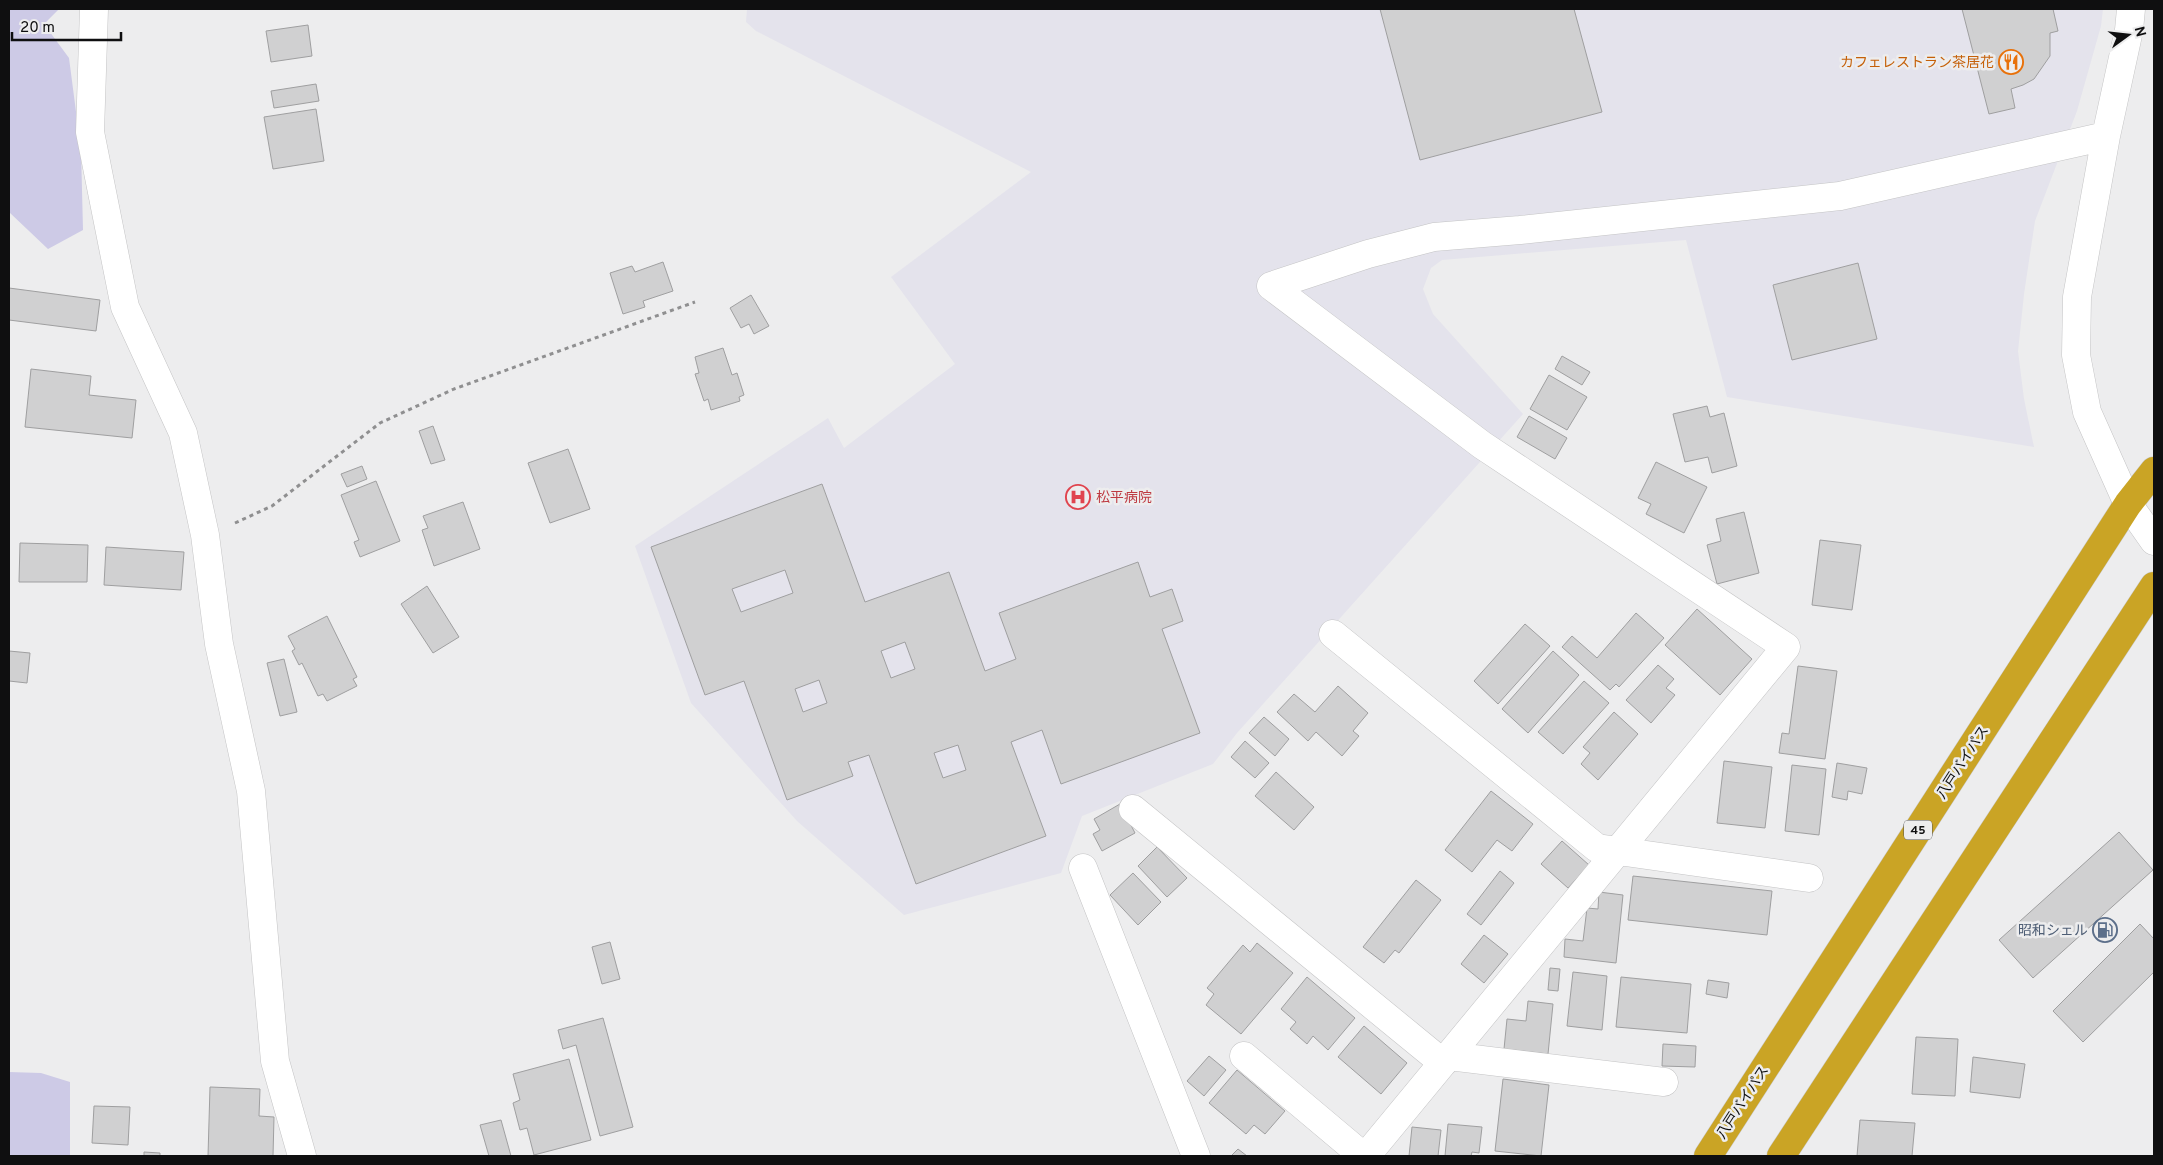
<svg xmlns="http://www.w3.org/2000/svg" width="2163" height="1165" viewBox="0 0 2163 1165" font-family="Overpass,'Noto Sans JP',sans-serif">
  <rect width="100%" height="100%" fill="#ededee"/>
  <path fill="#e4e3ec" d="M747 9H2103L2101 26 2077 111 2035 221 2024 294 2018 351 2024 399 2034 447 1727 397 1686 240 1442 260 1431 268 1423 289 1433 314 1523 414 1237 733 1213 764 1082 816 1061 873 904 915 797 821 691 703 635 546 828 418 844 448 955 364 891 277 1031 172 756 31 746 22Z"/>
  <path fill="#cdcae6" d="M9 9H59L44 24 69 58 81 150 83 230 48 249 9 212Z
    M9 1072 41 1073 70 1082V1156H9Z"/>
  <path fill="#d0d0d1" stroke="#9f9fa0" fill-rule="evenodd" d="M1380 9H1574L1602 112 1420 160Z
    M1962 9H2053L2058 31 2050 33V56L2034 79 2023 85 2011 89 2015 108 1989 114Z
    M308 25 312 56 271 62 266 31Z
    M316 84 319 101 274 108 271 91Z
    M316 109 324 161 273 169 264 117Z
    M663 262 673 291 643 301 645 307 623 314 610 273 632 266 635 272Z
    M1858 263 1877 339 1792 360 1773 285Z
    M9 288 100 300 96 331 9 320Z
    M751 295 769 326 754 334 749 324 741 328 730 308Z
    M723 348 732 375 737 373 744 395 739 397 740 401 711 410 708 399 704 401 695 374 699 373 695 357Z
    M1562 356 1590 372 1582 385 1555 369Z
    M31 369 91 376 89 395 136 400 132 438 25 427Z
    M1549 375 1587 397 1567 430 1530 409Z
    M1707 406 1710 417 1724 413 1737 466 1712 473 1708 457 1685 462 1673 414Z
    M1529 416 1567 438 1555 459 1517 437Z
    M433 426 445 460 431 464 419 431Z
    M568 449 590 509 550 523 528 463Z
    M1656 462 1707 487 1684 533 1646 514 1651 504 1638 498Z
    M362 466 367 479 347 487 341 474Z
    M376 481 400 541 360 557 354 542 359 540 341 495Z
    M822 484 865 602 949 572 985 671 1016 659 999 613 1138 562 1150 597 1172 589 1183 621 1162 629 1200 733 1061 784 1042 730 1011 742 1046 836 916 884 869 755 848 762 853 776 787 800 744 681 705 695 651 547ZM785 570 793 593 741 612 732 589ZM905 642 915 669 891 678 881 651ZM819 680 827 703 803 712 795 689ZM958 745 966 770 943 778 934 753Z
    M463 502 480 549 434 566 422 530 428 528 423 516Z
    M1744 512 1759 573 1717 584 1707 545 1721 541 1716 519Z
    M1820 540 1861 545 1852 610 1812 605Z
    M20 543 88 545 87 582H19Z
    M106 547 184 552 181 590 104 585Z
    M427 586 459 637 433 653 401 604Z
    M1697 609 1752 659 1720 695 1665 645Z
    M1636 613 1664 638 1619 687 1616 684 1610 690 1562 647 1572 636 1597 658Z
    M327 616 357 677 353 679 357 686 327 701 323 694 318 696 302 663 299 665 292 651 295 649 288 636Z
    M1525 624 1550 646 1498 704 1474 681Z
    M9 651 30 653 27 683 9 681Z
    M1553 651 1579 675 1528 733 1502 709Z
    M284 659 297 712 280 716 267 663Z
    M1658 665 1674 679 1666 688 1675 695 1651 723 1626 700Z
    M1798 666 1837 671 1825 759 1779 753 1782 733 1789 734Z
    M1584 681 1609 703 1563 754 1538 732Z
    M1338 686 1368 713 1353 731 1359 736 1342 756 1316 732 1308 741 1277 712 1294 694 1315 712Z
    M1614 712 1638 734 1598 780 1581 764 1590 753 1583 747Z
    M1264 717 1289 739 1275 756 1249 733Z
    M1245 741 1269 763 1255 778 1231 757Z
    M1724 761 1772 767 1765 828 1717 823Z
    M1837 763 1867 768 1862 794 1848 791 1847 800 1832 797Z
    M1792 765 1826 769 1819 835 1785 831Z
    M1276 772 1314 807 1294 830 1255 796Z
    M1491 791 1533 824 1512 851 1497 840 1472 872 1445 850Z
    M1120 804 1135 833 1102 851 1093 834 1100 830 1094 819Z
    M2119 832 2153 870 2033 978 1999 940Z
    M1562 841 1589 865 1568 888 1541 864Z
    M1157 847 1187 878 1167 897 1138 866Z
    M1500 871 1514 883 1481 925 1467 914Z
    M1133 873 1161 902 1138 925 1110 895Z
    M1633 876 1772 891 1767 935 1628 920Z
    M1416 880 1441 900 1399 953 1395 950 1384 963 1363 947Z
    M1599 892 1623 895 1616 963 1564 957 1565 939 1583 941 1587 908 1598 909Z
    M2140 924 2154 939V972L2083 1042 2053 1011Z
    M1484 935 1508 954 1484 983 1461 964Z
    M610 942 620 979 602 984 592 947Z
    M1257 943 1293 973 1241 1034 1206 1005 1214 994 1207 988 1243 945 1250 952Z
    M1550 968 1560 969 1558 991 1548 990Z
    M1573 972 1607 976 1602 1030 1567 1026Z
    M1307 977 1355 1018 1328 1050 1313 1036 1307 1044 1290 1029 1296 1022 1281 1009Z
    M1621 977 1691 984 1687 1033 1616 1027Z
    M1708 980 1729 983 1727 998 1706 994Z
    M1528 1001 1553 1004 1548 1054 1504 1049 1507 1019 1526 1021Z
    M603 1018 633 1127 600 1136 576 1045 563 1049 558 1030Z
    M1364 1026 1407 1063 1381 1094 1338 1057Z
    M1916 1037 1958 1039 1955 1096 1912 1094Z
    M1663 1044 1696 1046 1695 1067 1662 1066Z
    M1209 1056 1226 1070 1204 1096 1187 1081Z
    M1973 1057 2025 1064 2020 1098 1970 1092Z
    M569 1059 591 1140 534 1155 527 1128 520 1130 513 1103 520 1100 513 1074Z
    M1237 1070 1285 1111 1265 1134 1254 1125 1246 1134 1209 1103Z
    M1503 1079 1549 1085 1541 1156 1495 1151Z
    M210 1087 260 1089 259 1116 274 1117 273 1156H208Z
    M94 1106 130 1107 128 1145 92 1143Z
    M501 1120 511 1156H489L480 1125Z
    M1860 1120 1915 1123 1912 1156H1857Z
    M1448 1124 1482 1127 1479 1153 1472 1152 1471 1156H1445Z
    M1412 1127 1441 1130 1438 1156H1409Z
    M1238 1149 1247 1156H1231Z
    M144 1152 160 1153V1156H144Z"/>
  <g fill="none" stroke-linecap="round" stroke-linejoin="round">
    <defs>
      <path id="minor" d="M94 9 90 132 125 307 183 433 205 535 219 644 251 791 275 1061 302 1156
        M2131 9 2129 30 2106 136 2077 297 2076 355 2087 412 2128 504 2154 541
        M1271 286 1482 445 1786 647 1366 1156
        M1271 286 1368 254 1434 237 1520 230 1840 196 2106 136
        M1333 634 1597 848 1809 878
        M1133 809 1443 1063
        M1083 868 1196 1156
        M1244 1056 1363 1156
        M1449 1056 1664 1082"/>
      <path id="highway" d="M1708 1156 2128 504 2154 471
        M1781 1156 2154 586"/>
    </defs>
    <use href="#minor" stroke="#c4c4c5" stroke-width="29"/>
    <use href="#highway" stroke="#cacaca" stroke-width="29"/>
    <path stroke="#8f8f90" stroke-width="3" stroke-dasharray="4 4" stroke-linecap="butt" d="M235 523 272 506 380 423 454 389 695 302"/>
    <use href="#minor" stroke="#fff" stroke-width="28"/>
    <use href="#highway" stroke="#caa425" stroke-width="28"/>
  </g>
  <defs>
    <symbol id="restaurant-ring" viewBox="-11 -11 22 22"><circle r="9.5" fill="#ededee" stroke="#e8710a" stroke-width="1.5"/><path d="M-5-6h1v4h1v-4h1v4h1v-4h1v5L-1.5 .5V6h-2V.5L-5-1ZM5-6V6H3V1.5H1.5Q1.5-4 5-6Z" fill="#e8710a"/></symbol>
    <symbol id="hospital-ring" viewBox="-11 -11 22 22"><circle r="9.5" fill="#ededee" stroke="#e0444e" stroke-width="1.5"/><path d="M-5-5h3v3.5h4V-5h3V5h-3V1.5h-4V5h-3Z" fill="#e0444e"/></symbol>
    <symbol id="fuel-ring" viewBox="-11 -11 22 22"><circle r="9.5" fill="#ededee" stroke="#5c6f8a" stroke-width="1.5"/><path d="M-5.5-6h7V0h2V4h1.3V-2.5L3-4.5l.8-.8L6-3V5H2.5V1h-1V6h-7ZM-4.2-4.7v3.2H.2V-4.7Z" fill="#5c6f8a"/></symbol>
  </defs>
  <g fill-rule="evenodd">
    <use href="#restaurant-ring" x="1997" y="48" width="28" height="28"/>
    <use href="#hospital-ring" x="1064" y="483" width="28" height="28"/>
    <use href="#fuel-ring" x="2091" y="916" width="28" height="28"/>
  </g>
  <g text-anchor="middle" stroke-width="5" stroke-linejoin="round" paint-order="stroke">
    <rect fill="#ededee" stroke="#525253" stroke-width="1" x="1904" y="820.5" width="28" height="19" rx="4"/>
    <g font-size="12" font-weight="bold" fill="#0f0f10">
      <text x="1918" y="834">45</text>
    </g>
    <g font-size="14" fill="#c56008" stroke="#ededee" text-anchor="end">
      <text x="1994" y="67">カフェレストラン茶居花</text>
    </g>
    <g font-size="14" fill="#be3a42" stroke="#ededee" text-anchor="start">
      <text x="1096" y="502">松平病院</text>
    </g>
    <g font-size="14" fill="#0f0f10" stroke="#ededee">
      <text transform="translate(1962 762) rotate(-57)" y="5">八戸バイパス</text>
      <text transform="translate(1742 1102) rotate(-57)" y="5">八戸バイパス</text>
    </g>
    <g font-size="14" fill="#4e5e75" stroke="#ededee" text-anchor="end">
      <text x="2088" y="935">昭和シェル</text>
    </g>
  </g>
  <rect width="2163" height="1165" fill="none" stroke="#0f0f10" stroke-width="20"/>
  <g transform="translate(2128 35) rotate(75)" stroke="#ededee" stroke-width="4" paint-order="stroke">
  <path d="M0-4L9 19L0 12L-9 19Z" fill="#0f0f10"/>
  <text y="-8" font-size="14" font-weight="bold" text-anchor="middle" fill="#0f0f10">N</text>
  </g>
  <path d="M12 32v8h109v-8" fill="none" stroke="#0f0f10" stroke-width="2.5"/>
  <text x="20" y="32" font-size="15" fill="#0f0f10" stroke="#ededee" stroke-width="4" paint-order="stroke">20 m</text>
</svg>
